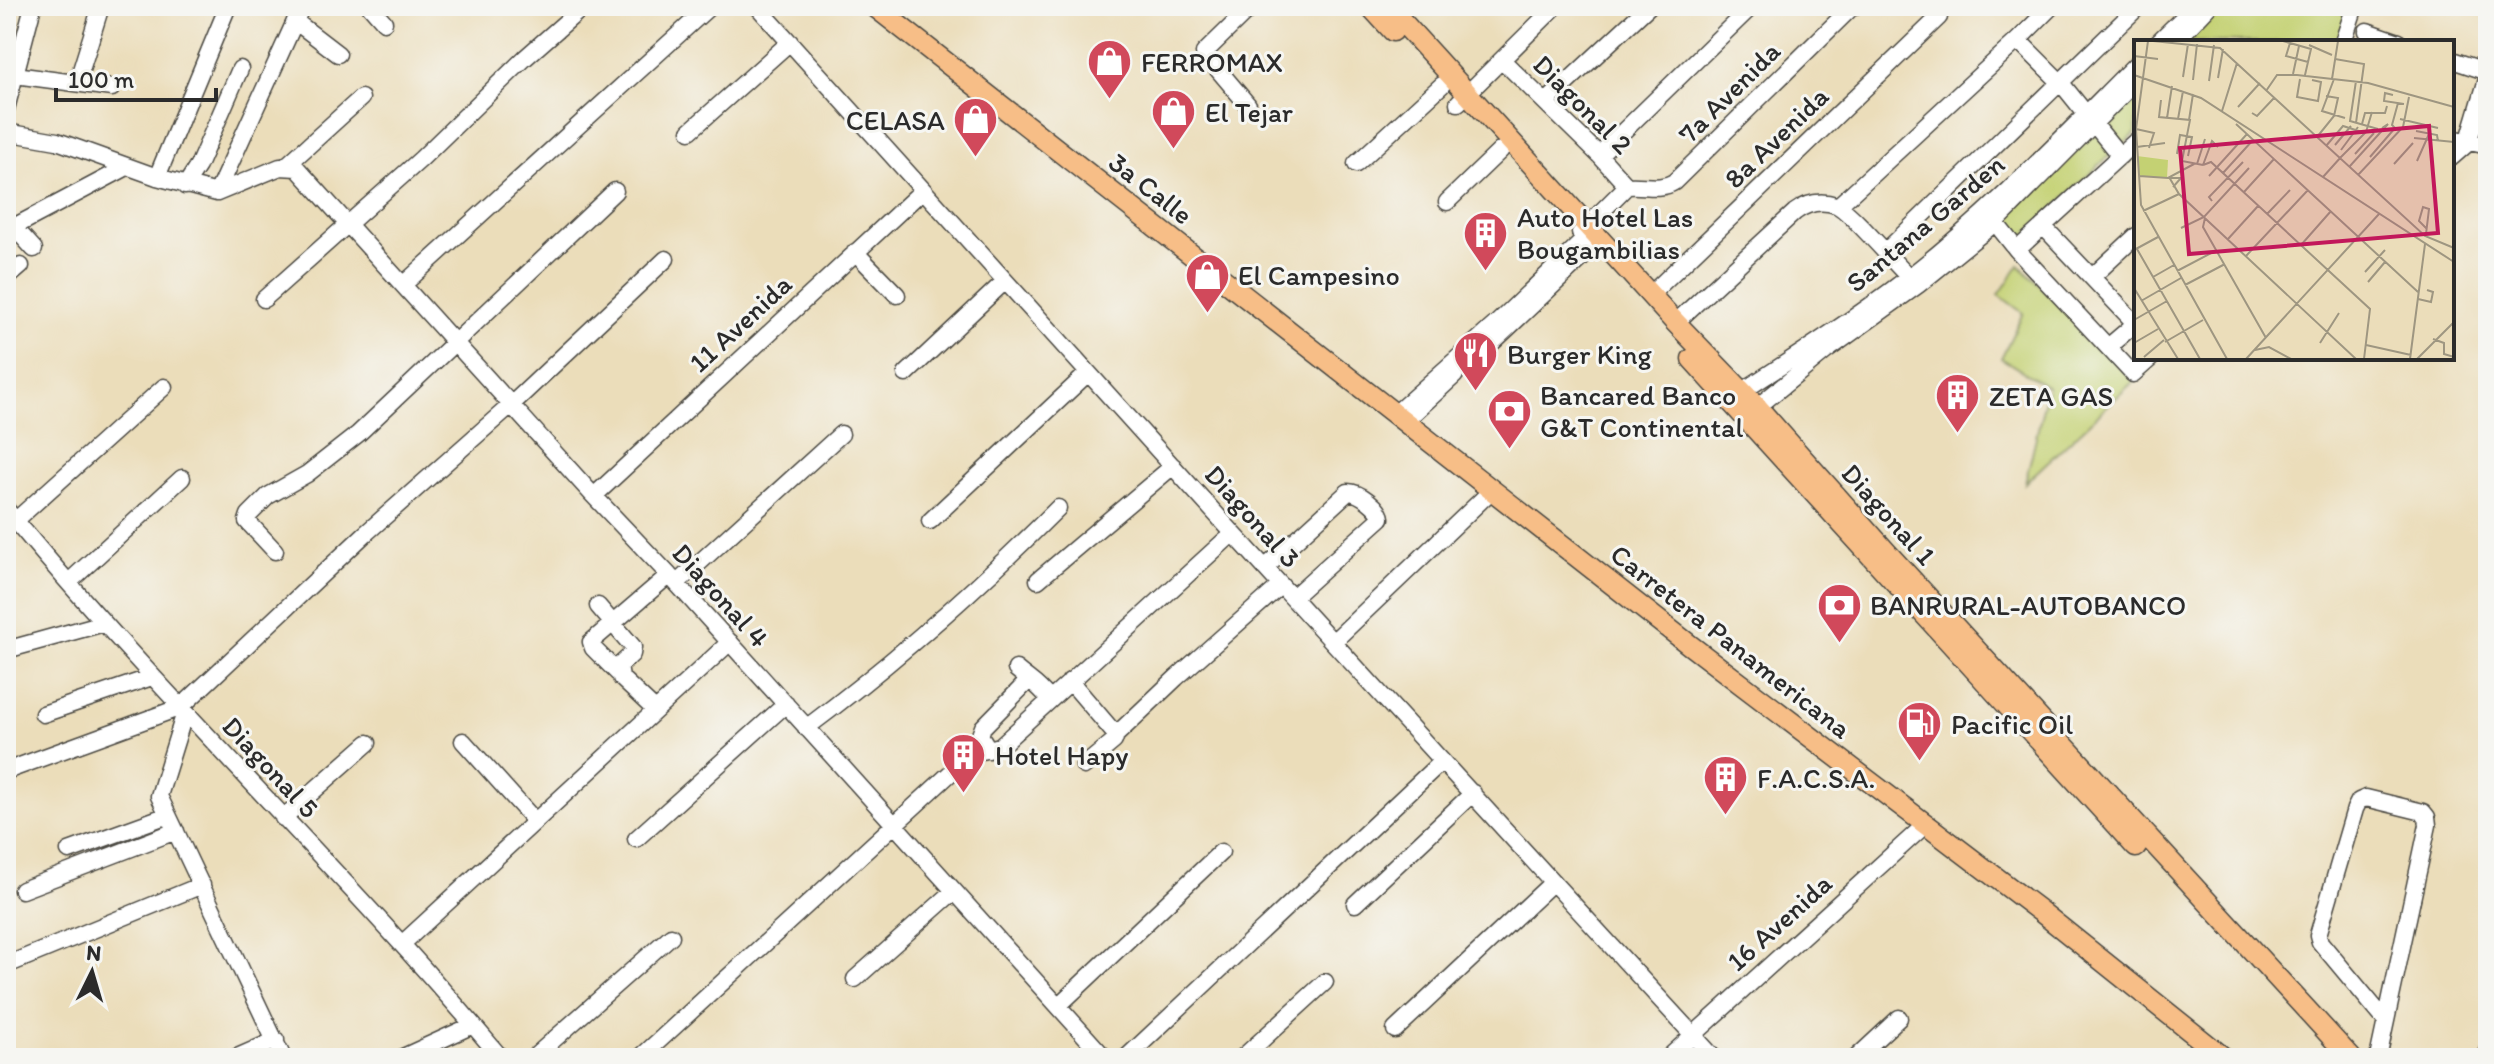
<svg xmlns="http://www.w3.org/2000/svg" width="2494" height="1064" viewBox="0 0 2494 1064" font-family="Itim,sans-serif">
  <rect width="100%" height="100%" fill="#f6f6f2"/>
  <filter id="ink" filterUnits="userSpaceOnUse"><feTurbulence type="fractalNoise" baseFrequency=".0125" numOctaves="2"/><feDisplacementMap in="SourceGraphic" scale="16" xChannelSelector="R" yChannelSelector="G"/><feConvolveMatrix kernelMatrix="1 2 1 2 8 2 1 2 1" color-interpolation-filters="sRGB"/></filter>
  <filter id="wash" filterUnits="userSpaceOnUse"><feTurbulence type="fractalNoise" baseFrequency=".006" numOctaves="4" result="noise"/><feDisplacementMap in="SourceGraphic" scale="32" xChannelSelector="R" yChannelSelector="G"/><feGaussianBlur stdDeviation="1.8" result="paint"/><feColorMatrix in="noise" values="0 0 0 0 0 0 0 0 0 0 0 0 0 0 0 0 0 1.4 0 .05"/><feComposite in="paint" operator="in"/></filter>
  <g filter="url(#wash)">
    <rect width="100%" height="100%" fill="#ebddba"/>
    <path fill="#c4d173" stroke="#787e4f" stroke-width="2" d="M2211 6H2355L2344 42H2182Z
      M2136 87V133L2124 144 2103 122Z
      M2094 131 2113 152 2023 237 2006 218Z
      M2019 265 2134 381 2025 483 2048 387 2001 358 2023 313 1999 295Z"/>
  </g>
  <g filter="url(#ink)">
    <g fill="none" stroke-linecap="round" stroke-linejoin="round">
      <defs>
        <path id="minor" d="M370 6 384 22
          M757 6 1233 533 1714 1058
          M295 21 338 54
          M2367 31 2399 42
          M2018 40 2061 83 2120 156
          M2158 42 2195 6
          M2175 42 2209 6
          M2343 42 2355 6
          M1502 60 1599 155 1627 186
          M2452 60 2488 72
          M15 75 112 88
          M77 83 101 6
          M1546 102 1649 6
          M1458 103 1556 6
          M1248 105 1204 53 1252 6
          M6 109 33 6
          M690 131 790 42
          M6 132 57 141 157 177 217 193
          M2452 138 2488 146
          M1599 155 1752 6
          M2452 157 2468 143 2488 76
          M1356 164 1442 85
          M286 166 361 98
          M157 177 228 6
          M185 186 198 166 240 69
          M1627 186C1643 184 1660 191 1674 182L1851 8 1857 6
          M217 193 280 167 297 168 591 493 669 575 1105 1058
          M217 193 302 6
          M1447 202 1501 150
          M1839 205 2018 40 2052 6
          M1990 216 2017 250 2136 141
          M2043 226 2135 323
          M14 227 34 249
          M6 231 127 167
          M1580 233 1627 186
          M2017 250 2133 374 2151 358
          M855 252 897 295
          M1885 252 2139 6
          M2092 277 2136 236
          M6 279 21 266
          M404 284 710 6
          M1650 295 1939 17
          M264 299 421 159 525 58 584 6
          M1675 323 1795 212C1807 203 1821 200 1836 205 1849 209 1900 270 1916 284
          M1494 341 1600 241
          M2109 346 2136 323
          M906 374 1005 281
          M1732 398C1792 359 1852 321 1909 277 1991 213 2063 137 2136 64
          M1750 413 1826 351 1918 285 1996 222 2136 81
          M1394 415 1498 322 1592 232
          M1404 422 1455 375
          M594 496 923 190
          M6 509C163 700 343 869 501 1058
          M15 521 164 387
          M930 521 1088 373
          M275 551 247 521 249 515 268 496 307 474 358 434 615 191
          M1265 568 1348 492C1360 492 1380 508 1381 518L1293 597
          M1038 580 1173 466
          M69 582 182 478
          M677 583 841 434
          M598 606 633 647 632 654 619 666 621 678 655 710
          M1334 641 1491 491
          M6 650 104 623
          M1016 669C1031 682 1037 683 1050 700
          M618 673 593 648 591 642 669 575
          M1070 681 1116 735 1114 741 1084 766
          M185 712 159 796 283 1058
          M43 714 152 677
          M806 728C896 661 979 587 1058 508
          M1116 735 1176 678 1281 585
          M463 741 535 821
          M989 750 980 735 983 727 1029 680
          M6 771 181 707 365 534 511 405 666 259
          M283 818 368 743
          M636 839 786 704
          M69 851 168 815
          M22 890 176 831
          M1355 904 1473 793
          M402 944 730 642
          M14 962 202 885
          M855 979 954 891
          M1058 1006 1221 852
          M1395 1030 1553 882
          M235 1058 276 1040
          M401 1058 473 1025
          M533 1058 671 936
          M640 1058 968 757 974 753 1000 746 1233 533
          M1126 1058 1442 761
          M1242 1058 1325 982
          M1668 1058 1925 825
          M1856 1058 1899 1018
          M2378 1058 2428 825 2427 817 2423 812 2366 798 2359 801 2355 809 2318 935 2320 942 2385 1020
          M2486 1058 2488 1049"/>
        <path id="major" d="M874 6 1691 646 2040 911 2224 1058
          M1370 6 1393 31
          M1388 6 1674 321 1757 407 1888 554 2351 1058
          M1692 359 2136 847"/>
      </defs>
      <use href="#minor" stroke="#484640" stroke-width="19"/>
      <use href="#major" stroke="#484640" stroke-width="23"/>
      <use href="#minor" stroke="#fff" stroke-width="16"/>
      <use href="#major" stroke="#f7be87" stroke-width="20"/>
    </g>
  </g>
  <defs>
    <symbol id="shop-pin" viewBox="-11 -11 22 30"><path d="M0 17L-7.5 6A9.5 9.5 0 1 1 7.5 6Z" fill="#d1495b" stroke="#f6f6f2"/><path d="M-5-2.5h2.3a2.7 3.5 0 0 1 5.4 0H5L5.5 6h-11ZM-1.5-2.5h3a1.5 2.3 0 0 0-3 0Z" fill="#fff"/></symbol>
    <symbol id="building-pin" viewBox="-11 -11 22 30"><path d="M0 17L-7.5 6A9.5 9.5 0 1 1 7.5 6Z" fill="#d1495b" stroke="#f6f6f2"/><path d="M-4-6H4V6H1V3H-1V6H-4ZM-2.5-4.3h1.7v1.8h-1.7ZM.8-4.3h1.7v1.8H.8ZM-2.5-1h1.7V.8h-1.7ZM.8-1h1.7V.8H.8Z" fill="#fff"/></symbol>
    <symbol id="restaurant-pin" viewBox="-11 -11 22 30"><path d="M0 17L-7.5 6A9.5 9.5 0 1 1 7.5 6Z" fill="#d1495b" stroke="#f6f6f2"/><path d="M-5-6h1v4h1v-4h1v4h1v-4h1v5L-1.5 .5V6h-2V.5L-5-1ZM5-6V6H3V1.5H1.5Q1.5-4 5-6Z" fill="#fff"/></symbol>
    <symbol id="bank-pin" viewBox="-11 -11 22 30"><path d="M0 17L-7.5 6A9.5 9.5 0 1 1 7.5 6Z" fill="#d1495b" stroke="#f6f6f2"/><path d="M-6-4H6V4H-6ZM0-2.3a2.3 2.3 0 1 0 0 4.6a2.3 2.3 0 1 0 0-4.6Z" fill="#fff"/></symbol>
    <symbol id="fuel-pin" viewBox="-11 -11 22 30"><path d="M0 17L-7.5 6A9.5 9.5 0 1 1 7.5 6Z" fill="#d1495b" stroke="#f6f6f2"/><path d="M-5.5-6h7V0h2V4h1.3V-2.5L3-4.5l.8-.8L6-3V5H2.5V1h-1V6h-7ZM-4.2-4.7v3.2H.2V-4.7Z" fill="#fff"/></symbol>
  </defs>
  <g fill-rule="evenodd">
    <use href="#shop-pin" x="1084" y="36" width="51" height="69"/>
    <use href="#shop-pin" x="1148" y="86" width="51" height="69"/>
    <use href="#shop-pin" x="950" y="94" width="51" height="69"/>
    <use href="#building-pin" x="1460" y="208" width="51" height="69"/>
    <use href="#shop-pin" x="1182" y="250" width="51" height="69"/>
    <use href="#restaurant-pin" x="1450" y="328" width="51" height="69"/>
    <use href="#building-pin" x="1932" y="370" width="51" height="69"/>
    <use href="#bank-pin" x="1484" y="386" width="51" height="69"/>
    <use href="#bank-pin" x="1814" y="580" width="51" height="69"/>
    <use href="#fuel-pin" x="1894" y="698" width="51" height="69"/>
    <use href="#building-pin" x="938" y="730" width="51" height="69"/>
    <use href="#building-pin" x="1700" y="752" width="51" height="69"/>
  </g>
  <g text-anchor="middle" stroke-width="6" stroke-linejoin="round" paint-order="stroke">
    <g font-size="28" fill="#2b2b2b" stroke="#f6f6f2" text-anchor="start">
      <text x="1141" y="72">FERROMAX</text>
      <text x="1205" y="122">El Tejar</text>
      <text x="945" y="130" text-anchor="end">CELASA</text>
      <text x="1517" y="227">Auto Hotel Las<tspan x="1517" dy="32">Bougambilias</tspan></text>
      <text x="1238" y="285">El Campesino</text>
      <text x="1507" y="364">Burger King</text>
      <text x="1540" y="405">Bancared Banco<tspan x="1540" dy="32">G&amp;T Continental</tspan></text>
      <text x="1989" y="406">ZETA GAS</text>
      <text x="1870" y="615">BANRURAL-AUTOBANCO</text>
      <text x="1951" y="734">Pacific Oil</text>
      <text x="995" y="765">Hotel Hapy</text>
      <text x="1757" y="788">F.A.C.S.A.</text>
    </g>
    <g font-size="28" fill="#2b2b2b" stroke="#f6f6f2">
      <text transform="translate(1729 92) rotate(-45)" y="10">7a Avenida</text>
      <text transform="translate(1583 104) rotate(45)" y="10">Diagonal 2</text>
      <text transform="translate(1776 137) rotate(-44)" y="10">8a Avenida</text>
      <text transform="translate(1151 188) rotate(38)" y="10">3a Calle</text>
      <text transform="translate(1925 223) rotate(-40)" y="10">Santana Garden</text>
      <text transform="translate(740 323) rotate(-43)" y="10">11 Avenida</text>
      <text transform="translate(1889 514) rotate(48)" y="10">Diagonal 1</text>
      <text transform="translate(1253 516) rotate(48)" y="10">Diagonal 3</text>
      <text transform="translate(721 595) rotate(48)" y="10">Diagonal 4</text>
      <text transform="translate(1731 641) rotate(38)" y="10">Carretera Panamericana</text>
      <text transform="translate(271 767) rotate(47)" y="10">Diagonal 5</text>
      <text transform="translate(1779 922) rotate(-42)" y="10">16 Avenida</text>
    </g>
  </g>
  <g transform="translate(2134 40)">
    <rect width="320" height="320" fill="#ebddba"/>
    <path d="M3 116 34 120 33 138 5 136Z" fill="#c4d173"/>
    <path fill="none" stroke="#9e9681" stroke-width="2" d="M14 1 2 89 7 165 93 319M19 1 86 8 291 196 320 208M149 1 177 9 171 35M156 3 152 16 174 22M175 5 198 15M0 16 24 19M201 19 230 24 222 83M159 34 165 6M0 35 67 58 320 222M49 37 54 4M84 38 89 9M166 39 163 57 184 61 187 42 178 40M198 39 204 1M200 39 188 71 211 78M59 40 63 4M75 41 80 5M222 41 216 81 244 89M132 51 143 35H163L234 43 320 67M259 55 251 53 250 61 270 64M27 60 25 77 56 80 48 121 69 125M104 67 126 43M88 71 103 23M118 73 123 76 140 58M33 78 38 46M44 79 49 51M266 79 304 88M55 80 59 54M102 84 284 252M228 84 231 73H251L253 66M2 89 20 93 15 108M262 89 258 85 264 63M282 91 303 95 304 101M183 97 200 76 204 58 192 56M280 98 320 102M201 105 217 86M192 106 209 86 231 93M3 107 31 103M207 110 224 87M43 114 46 95 58 97 54 116M221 114 240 93M236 117 261 88M206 118 232 92 238 72M283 121 295 94M63 124 71 99M260 124 279 103M69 125 77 122 236 269 230 319M69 125 78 101 84 107M216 126 254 84 248 88M89 133 119 100M224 135 269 87 275 57M5 136 34 138 60 124M75 136 113 94M35 137 45 154 222 319M189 137 207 117M35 138H47L39 147M110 152 140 119M78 161 75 157 109 122M9 171 45 154M133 174 156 150M71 178 69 187 132 298M47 188 70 177 115 128M291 196 292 194 295 169 289 167 285 181 293 189M94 199 124 166M167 205 197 171M3 209 66 319M0 210 24 197M112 216 174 150M43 231 83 210M231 232 251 210M19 237 40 225M234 242 251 222M51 245 91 224M0 248 44 319M284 259 297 262 299 252 293 250M7 261 47 238M0 280 33 261M299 299 310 303V314L320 317M31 302 69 280M0 303 24 289M186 303 205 273M232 305 277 315M121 310 135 307 157 319M10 317 30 300M112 319 245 174M276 319 291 204M283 319 320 282"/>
    <path fill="#c2185b" fill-opacity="0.15" stroke="#c2185b" stroke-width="4" d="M295 86 304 193 55 214 46 108Z"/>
    <rect width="320" height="320" fill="none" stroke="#2b2b2b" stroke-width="4"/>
  </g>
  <rect width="2494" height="1064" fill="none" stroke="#f6f6f2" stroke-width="32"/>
  <g transform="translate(92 972) rotate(5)" stroke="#f6f6f2" stroke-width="6" paint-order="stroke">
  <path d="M0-6L14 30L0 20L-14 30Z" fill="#2b2b2b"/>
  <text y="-12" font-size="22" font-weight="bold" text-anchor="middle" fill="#2b2b2b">N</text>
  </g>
  <path d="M56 88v12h160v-12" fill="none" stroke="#2b2b2b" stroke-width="4"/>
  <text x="68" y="88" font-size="24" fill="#2b2b2b" stroke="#f6f6f2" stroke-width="6" paint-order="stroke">100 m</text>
</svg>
